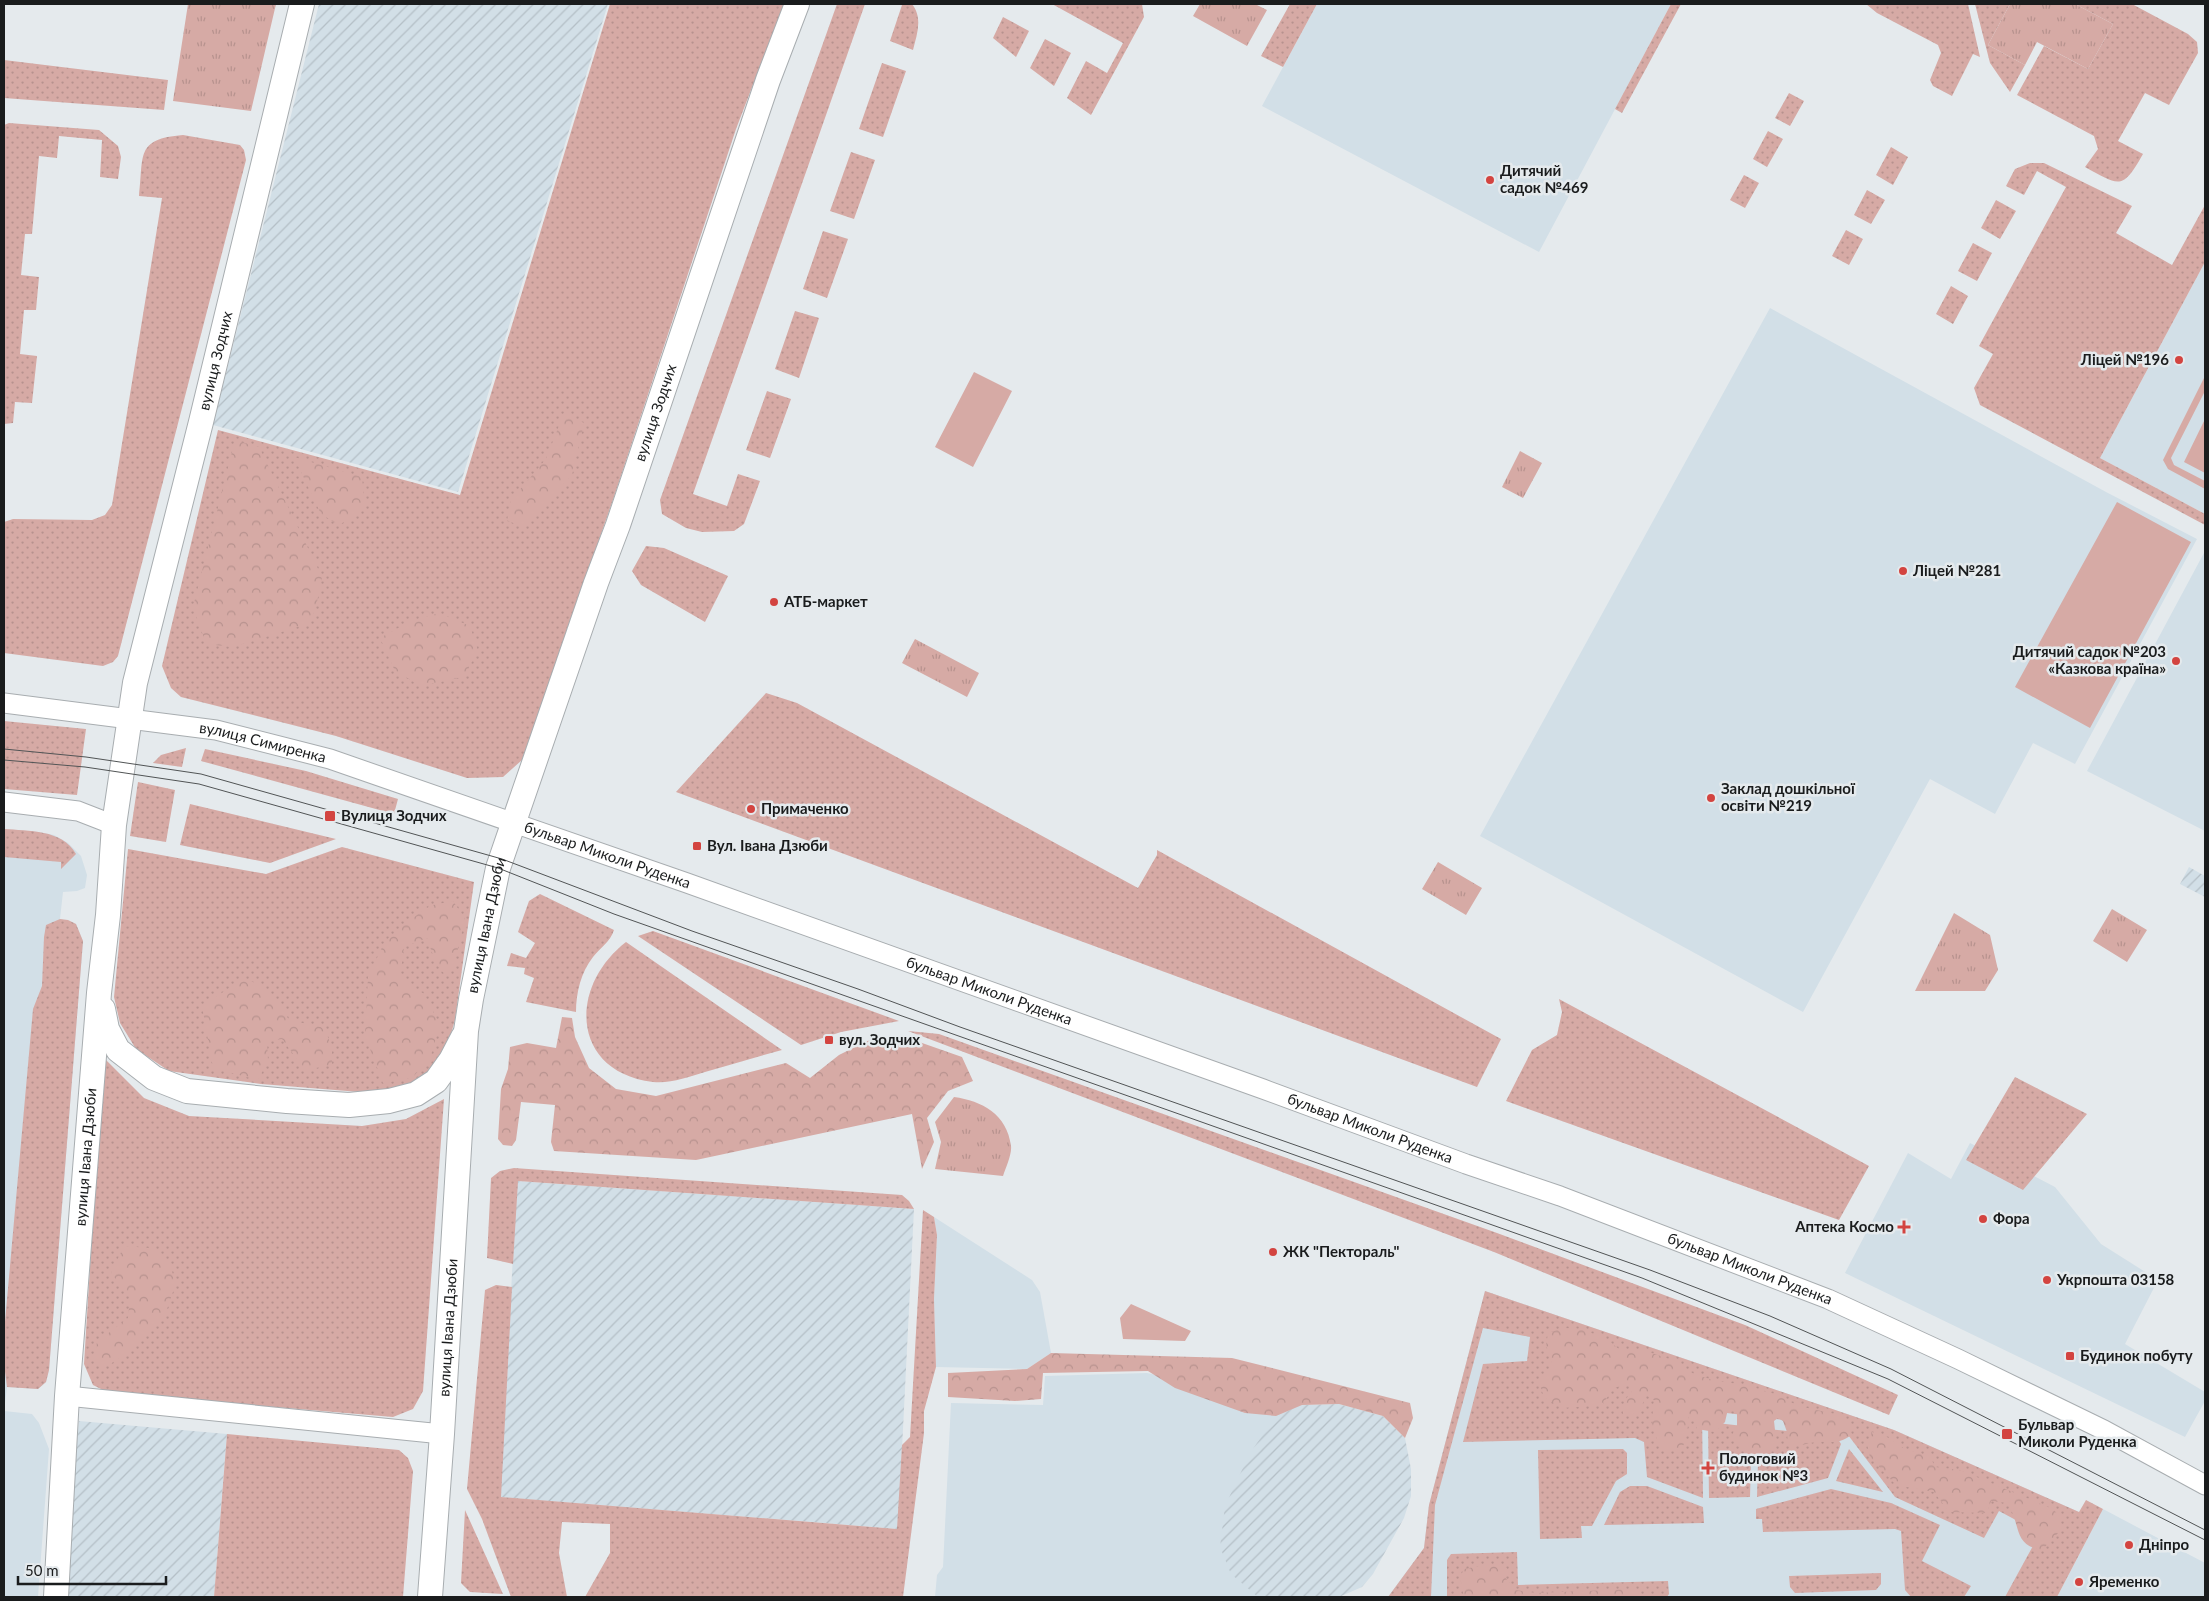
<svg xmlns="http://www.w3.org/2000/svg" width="2209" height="1601" viewBox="0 0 2209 1601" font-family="Lato,sans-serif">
  <defs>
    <pattern id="industrial-furrows" width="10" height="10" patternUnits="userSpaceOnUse" patternTransform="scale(1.25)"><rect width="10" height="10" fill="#d2dfe7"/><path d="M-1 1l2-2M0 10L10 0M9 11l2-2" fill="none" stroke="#b4bfc6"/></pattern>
    <pattern id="grass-dots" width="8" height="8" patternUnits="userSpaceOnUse" patternTransform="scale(1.25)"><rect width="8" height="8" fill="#d6aaa5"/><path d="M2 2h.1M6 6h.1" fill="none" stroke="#b7928e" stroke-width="1.8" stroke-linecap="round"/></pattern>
    <pattern id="forest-crowns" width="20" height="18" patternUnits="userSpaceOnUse" patternTransform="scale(1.25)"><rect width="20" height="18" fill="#d6aaa5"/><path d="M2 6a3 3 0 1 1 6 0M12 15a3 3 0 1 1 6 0" fill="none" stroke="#b7928e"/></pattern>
    <pattern id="park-tufts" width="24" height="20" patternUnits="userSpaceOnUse" patternTransform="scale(1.25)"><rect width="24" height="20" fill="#d6aaa5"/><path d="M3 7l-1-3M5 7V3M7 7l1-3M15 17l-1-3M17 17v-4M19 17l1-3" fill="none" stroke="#b7928e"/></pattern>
  </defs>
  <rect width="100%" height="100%" fill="#e5eaed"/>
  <path fill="#d2dfe7" d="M1317 4H1671L1539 252 1262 106Z
    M2205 262V514L2100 458Z
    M1770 308 2106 492 2197 539 2075 764 2033 743 1995 814 1930 779 1803 1012 1480 836Z
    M2205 551V831L2087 771Z
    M4 829 38 832 54 835 68 843 81 856 87 875 85 888 77 891 63 892 60 919 76 924 83 941 49 1370 46 1382 38 1389 7 1387 4 1411 32 1414 39 1423 49 1449 38 1597H4Z
    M1970 1143 2055 1187 2101 1244 2158 1280 2125 1344 2205 1392V1401L2185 1437 1845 1273 1908 1153 1951 1179Z
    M934 1217 1032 1280 1040 1292 1051 1353 1027 1369 936 1367 934 1299 937 1235Z
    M1485 1291 1894 1430 2079 1512 2035 1597H1388L1424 1548 1429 1505Z
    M1147 1373 1302 1405 1257 1597H935L937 1575 943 1567 951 1403 1043 1405 1045 1376Z
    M2103 1509 2205 1563V1597H2057Z"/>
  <path fill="url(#industrial-furrows)" d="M319 4H608L458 492 213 425Z
    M2189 867 2205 876V897L2180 884Z
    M517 1181 914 1209 898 1529 500 1497Z
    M1339 1404 1383 1416 1405 1438 1411 1469V1496L1404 1518 1373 1574 1362 1587 1339 1597H1258L1231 1574 1220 1547 1225 1506 1250 1453 1276 1416 1302 1405Z
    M79 1421 227 1434 214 1597H62Z"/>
  <path fill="url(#grass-dots)" d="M610 4H784L736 129 614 497 522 760 503 777 467 778 336 736 181 697 171 688 162 666 218 430 460 495Z
    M837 4H865L693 494 727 506 738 474 760 481 744 524 734 531 702 532 686 528 662 514 660 500Z
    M900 4H912C923 18 917 34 913 50L890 41 902 5Z
    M1052 4H1142L1144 17 1091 115 1067 98 1086 61 1107 73 1123 43Z
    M1290 4H1317L1283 67 1261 56Z
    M1671 4H1681L1622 113 1615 109Z
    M1866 4H1968L1980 57 1973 54 1952 96 1933 86 1930 80 1941 53 1938 45 1877 13Z
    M1975 4H2010L1988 45 2025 65 2010 92 1990 63Z
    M2075 4H2132L2188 34 2197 42 2198 53 2169 105 2145 93 2118 141 2143 154C2122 191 2120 186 2085 167L2098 149 2094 136 2017 95 2044 46 2088 69 2113 24Z
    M1003 17 1029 31 1016 57 993 38Z
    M1045 39 1071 53 1054 86 1030 68Z
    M4 60 168 80 164 110 4 98Z
    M882 63 906 71 883 137 859 129Z
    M1789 93 1804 101 1790 126 1775 118Z
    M9 123 99 130 118 146 121 157 118 179 100 177 102 140 59 136 57 158 39 156 32 234H25L21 275 39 277 36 310H24L20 354 37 356 32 403 15 402 13 423 4 424V125Z
    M1768 131 1783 139 1767 167 1753 159Z
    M183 135 240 145 244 150 246 160 118 656 113 662 103 666 4 653V522L13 519 92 520 105 515 112 505 162 198 139 196C144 155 135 139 183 135Z
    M1891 147 1908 157 1893 185 1876 175Z
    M851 152 875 160 854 219 830 211Z
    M2030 163H2044L2132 206 2116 233 2172 265 2205 205V262L2100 458 2205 514V525L1980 405 1974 388 1993 354 1979 346 2066 187 2037 171 2024 195 2006 186 2015 169Z
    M1744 175 1759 183 1745 208 1730 200Z
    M1867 190 1885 200 1871 224 1854 215Z
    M1996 200 2016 211 2000 239 1981 228Z
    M1846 230 1863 239 1849 265 1832 256Z
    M823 231 848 239 827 298 803 289Z
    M1973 243 1992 253 1977 281 1958 271Z
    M1951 286 1968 296 1953 324 1936 314Z
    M795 311 819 318 799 378 775 369Z
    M767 391 791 399 770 458 746 450Z
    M646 546 664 548 728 576 705 622 641 585 632 571Z
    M766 693 797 703 1138 888 1157 855V850L1501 1039 1477 1087 676 792Z
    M4 721 86 729 77 795 4 789Z
    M186 748 182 767 153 763 161 755Z
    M205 749 306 771 398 799 394 814 201 761Z
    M138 782 175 790 166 842 130 836Z
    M190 804 336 839 270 863 180 845Z
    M4 829C28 831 62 829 76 854L61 869V862L4 857Z
    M342 847 474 882 455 1020 444 1058 416 1084 372 1093 261 1084 169 1071 136 1049 120 1023 114 997 128 849 266 874Z
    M540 894 614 930C610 942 601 947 593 957 581 972 576 993 576 1012L526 1002 534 978 524 974 525 968 507 966 511 953 526 958 535 943 518 932 529 901Z
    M60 919 68 920 76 924 83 941 49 1370 46 1382 38 1389 7 1387 4 1364V1333L33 1009 42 986 44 937 46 925Z
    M653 931 899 1021 841 1032 801 1045 638 936Z
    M626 942 782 1050C756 1057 731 1065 705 1072 688 1077 670 1084 653 1082 571 1072 568 987 626 942Z
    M1559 999 1869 1166 1839 1220 1506 1101 1532 1050 1557 1035 1562 1012Z
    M908 1031 939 1034 1497 1233 1745 1325 1898 1395 1889 1415 1494 1252Z
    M103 1057 144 1098 189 1116 362 1126 406 1119 444 1099 423 1391 413 1409 393 1417 109 1393 93 1385 84 1364Z
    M2015 1077 2087 1114 2023 1190 1966 1160Z
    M514 1168 902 1195 909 1201 914 1209 518 1181 513 1264 487 1258 491 1178 500 1171Z
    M923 1210 934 1217 937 1235 934 1299 936 1367 924 1411V1433L903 1597H585L610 1553V1524L562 1522 559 1553 567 1597H511L482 1519 467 1489 485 1290 496 1285 512 1287 501 1497 897 1529 902 1445 910 1437Z
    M1485 1291 1894 1430 2079 1512 2086 1500 2103 1509 2057 1597H2005L2040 1533 1999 1511 1984 1538 1895 1497 1842 1427 1702 1410 1703 1498 1647 1477 1644 1442 1635 1438 1463 1442 1483 1364 1527 1361 1530 1337 1483 1328 1435 1505 1431 1597H1388L1424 1548 1429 1505Z
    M1708 1422 1752 1427 1750 1497 1709 1498Z
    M1759 1428 1836 1436 1841 1444 1828 1478 1757 1497Z
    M227 1434 399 1450 408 1458 413 1471 403 1597H214Z
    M1623 1449 1627 1453V1474L1616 1481 1592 1526H1581L1582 1538 1540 1539 1538 1450Z
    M1849 1449 1883 1492 1836 1481Z
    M1630 1486H1647L1703 1507 1704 1523 1604 1525 1620 1492Z
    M1831 1489 1891 1503 1940 1525 1922 1561 1971 1586 1964 1597H1911L1905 1590 1901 1531 1895 1529 1763 1532 1762 1519H1756V1509Z
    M465 1510 503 1594 470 1592 461 1583Z
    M1517 1552 1518 1585 1668 1581 1669 1594 1667 1597H1447V1560L1451 1554Z
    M1881 1573V1584L1876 1590 1795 1593 1790 1587 1789 1576Z"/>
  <path fill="url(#forest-crowns)" d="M564 413 584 423 572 475 523 526 507 521 511 500 546 459Z
    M235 440 259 447 322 577 316 607 310 623 233 647 206 644 193 607Z
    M294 457 362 477 365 509 339 525 321 514Z
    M439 613 470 626 478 651 463 677 421 686 395 671 380 638 411 621Z
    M453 901 465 919 455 961 449 976C436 971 432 951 427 938L404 947 400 978 424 994 440 1025 430 1058 412 1078 383 1083 365 1036 368 977 385 941 428 906Z
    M243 979 262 985 280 1005 289 1020 325 1028 332 1049V1065L305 1070 282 1039 267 1041 268 1060 258 1080 213 1068 202 1006Z
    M562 1017 572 1018 575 1037 589 1068 616 1089 656 1096 786 1063 810 1078 839 1055 867 1041 905 1037 962 1057 973 1081 948 1091 927 1118 934 1142 922 1169 912 1114 696 1160 554 1151 551 1142 555 1105 521 1102 516 1140 512 1146 503 1145 498 1139 501 1089 508 1069 510 1047 527 1043 556 1048Z
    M124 1246 149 1248 168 1260 176 1283 166 1312 126 1354 107 1366 94 1361 97 1342 128 1318 130 1297 111 1273Z
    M1563 1328 1582 1329 1608 1340 1620 1350 1646 1351 1672 1360 1694 1374 1716 1381 1746 1385 1778 1395 1798 1406 1835 1414 1847 1421 1852 1435C1835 1445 1836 1441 1818 1442 1807 1442 1799 1448 1788 1446L1787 1432 1783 1421 1778 1418 1774 1421 1776 1439 1771 1453C1749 1458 1745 1455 1731 1437L1737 1425V1412L1728 1409 1725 1422 1715 1432 1697 1429 1694 1417 1689 1414 1687 1435 1682 1449H1664C1649 1430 1652 1422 1654 1400L1646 1395 1640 1411 1631 1415 1622 1414 1625 1400 1633 1390 1627 1383 1613 1389 1602 1405 1562 1408 1544 1397 1538 1380 1548 1371 1552 1360 1546 1346 1548 1333Z
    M1051 1353 1232 1358 1410 1403 1413 1418 1405 1438 1383 1416 1339 1404 1302 1405 1276 1416 1245 1413 1175 1388 1148 1371 1043 1373 1041 1399 1015 1401 948 1397V1373L1027 1369Z
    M1872 1432 1884 1435 1905 1449 1930 1456 1935 1467 1960 1470 2053 1509 2061 1518 2060 1531 2042 1550C2012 1545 2022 1525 2007 1503L1991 1501 1987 1513 1949 1512 1934 1492 1896 1485 1870 1457 1867 1444Z
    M1490 1564 1507 1568 1505 1577 1515 1590 1536 1593 1635 1589 1638 1597H1464L1460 1577 1464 1569Z"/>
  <path fill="url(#park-tufts)" d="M188 4H276L251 111 173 101Z
    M1200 4H1255L1267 10 1247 46 1193 16Z
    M2010 4H2075L2113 24 2088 69 2037 42 2025 65 1988 45Z
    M1520 451 1542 463 1523 498 1502 487Z
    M915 639 979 673 967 697 902 663Z
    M1438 862 1482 888 1466 915 1422 889Z
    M2112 909 2147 930 2127 962 2093 941Z
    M1954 913 1990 935 1998 970 1985 991H1915Z
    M954 1097C982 1101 1007 1114 1011 1146 1012 1154 1006 1167 1003 1176L935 1169 941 1142 935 1122Z"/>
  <path fill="#d6aaa5" d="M974 372 1012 391 973 467 935 447Z
    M2205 376V391L2171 458 2174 465 2205 481V489L2168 469 2163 460Z
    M2205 419V473L2184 462Z
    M2117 502 2191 542 2090 728 2015 687Z
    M1131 1304 1191 1331 1185 1341 1123 1339 1120 1318Z"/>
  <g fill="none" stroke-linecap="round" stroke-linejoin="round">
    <defs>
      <g id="minor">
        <path id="s1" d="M4 703 216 730 330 759 687 883 1263 1089 1466 1164 1560 1196 1828 1299 1958 1359 2104 1430 2205 1485"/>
        <path d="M4 802 78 811 114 825"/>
        <path d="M67 1396 442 1434"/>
      </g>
      <g id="major">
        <path d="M103 1009 107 1029 118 1050 154 1078 187 1091 287 1101 349 1105 389 1101 416 1094 436 1081 451 1060 463 1037"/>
        <path id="s2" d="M56 1597 67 1396 99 993 108 915 114 825 135 683 201 422 302 4"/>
        <path id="s3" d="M430 1597 442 1434 466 1031 471 999 498 868 596 583 618 525 768 80 797 4"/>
      </g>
    </defs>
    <use href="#minor" stroke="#a8adb0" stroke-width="21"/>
    <use href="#major" stroke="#a8adb0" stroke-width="26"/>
    <use href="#minor" stroke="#fff" stroke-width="19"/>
    <use href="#major" stroke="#fff" stroke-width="24"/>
    <path stroke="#515455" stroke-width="1" d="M4 749 86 757 201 774 502 859 692 931 858 989 960 1027 1650 1270 1770 1316 1891 1369 2205 1530
      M4 760 85 767 199 784 498 868 614 914 1642 1278 1888 1379 2205 1540"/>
  </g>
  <g fill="#d34440" stroke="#e5eaed" stroke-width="2">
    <circle cx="1490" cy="180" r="5"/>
    <circle cx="2179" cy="360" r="5"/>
    <circle cx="1903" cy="571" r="5"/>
    <circle cx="774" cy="602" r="5"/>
    <circle cx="2176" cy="661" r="5"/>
    <circle cx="1711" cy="798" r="5"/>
    <circle cx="751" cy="809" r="5"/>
    <rect x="324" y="810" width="12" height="12" rx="2.5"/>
    <rect x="692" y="841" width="10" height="10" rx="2.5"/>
    <rect x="824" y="1035" width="10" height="10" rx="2.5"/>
    <circle cx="1983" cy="1219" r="5"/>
    <path d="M1901.5 1219.5h5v5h5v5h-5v5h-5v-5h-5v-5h5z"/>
    <circle cx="1273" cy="1252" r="5"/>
    <circle cx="2047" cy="1280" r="5"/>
    <rect x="2065" y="1351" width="10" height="10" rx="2.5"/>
    <rect x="2001" y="1428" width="12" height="12" rx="2.5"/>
    <path d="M1705.5 1460.5h5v5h5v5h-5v5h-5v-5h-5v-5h5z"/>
    <circle cx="2129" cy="1545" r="5"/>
    <circle cx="2079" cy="1582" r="5"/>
  </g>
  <g text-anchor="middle" stroke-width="5" stroke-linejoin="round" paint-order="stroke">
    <g font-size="15" font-weight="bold" fill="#1a1c1d" stroke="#e5eaed" text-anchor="start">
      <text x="1500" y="176">Дитячий<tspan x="1500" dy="17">садок №469</tspan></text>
      <text x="2169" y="365" text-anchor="end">Ліцей №196</text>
      <text x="1913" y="576">Ліцей №281</text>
      <text x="784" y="607">АТБ-маркет</text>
      <text x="2166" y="657" text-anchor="end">Дитячий садок №203<tspan x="2166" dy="17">«Казкова країна»</tspan></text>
      <text x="1721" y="794">Заклад дошкільної<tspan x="1721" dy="17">освіти №219</tspan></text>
      <text x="761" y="814">Примаченко</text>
      <text x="341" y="821">Вулиця Зодчих</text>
      <text x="707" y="851">Вул. Івана Дзюби</text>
      <text x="839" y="1045">вул. Зодчих</text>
      <text x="1993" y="1224">Фора</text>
      <text x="1894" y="1232" text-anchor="end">Аптека Космо</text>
      <text x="1283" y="1257">ЖК "Пектораль"</text>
      <text x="2057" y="1285">Укрпошта 03158</text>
      <text x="2080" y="1361">Будинок побуту</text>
      <text x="2018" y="1430">Бульвар<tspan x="2018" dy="17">Миколи Руденка</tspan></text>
      <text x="1719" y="1464">Пологовий<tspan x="1719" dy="17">будинок №3</tspan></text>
      <text x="2139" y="1550">Дніпро</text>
      <text x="2089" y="1587">Яременко</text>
    </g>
    <g font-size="15" fill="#1a1c1d" stroke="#e5eaed">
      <text dy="5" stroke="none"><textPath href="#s2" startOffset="1250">вулиця Зодчих</textPath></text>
      <text dy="5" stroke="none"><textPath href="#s3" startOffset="1215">вулиця Зодчих</textPath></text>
      <text dy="5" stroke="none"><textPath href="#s1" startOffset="262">вулиця Симиренка</textPath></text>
      <text dy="5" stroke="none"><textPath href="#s1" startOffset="625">бульвар Миколи Руденка</textPath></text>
      <text dy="5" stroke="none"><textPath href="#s3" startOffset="675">вулиця Івана Дзюби</textPath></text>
      <text dy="5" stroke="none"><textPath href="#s1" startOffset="1030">бульвар Миколи Руденка</textPath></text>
      <text dy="5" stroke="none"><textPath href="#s1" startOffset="1435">бульвар Миколи Руденка</textPath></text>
      <text dy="5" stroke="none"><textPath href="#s2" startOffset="441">вулиця Івана Дзюби</textPath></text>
      <text dy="5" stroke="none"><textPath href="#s1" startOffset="1840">бульвар Миколи Руденка</textPath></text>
      <text dy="5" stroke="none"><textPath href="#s3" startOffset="270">вулиця Івана Дзюби</textPath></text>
    </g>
  </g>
  <rect width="2209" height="1601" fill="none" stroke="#1a1c1d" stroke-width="10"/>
  <path d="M18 1576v8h148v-8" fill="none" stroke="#1a1c1d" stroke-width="2.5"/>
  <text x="25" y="1576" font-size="15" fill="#1a1c1d" stroke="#e5eaed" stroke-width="4" paint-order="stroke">50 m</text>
</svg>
